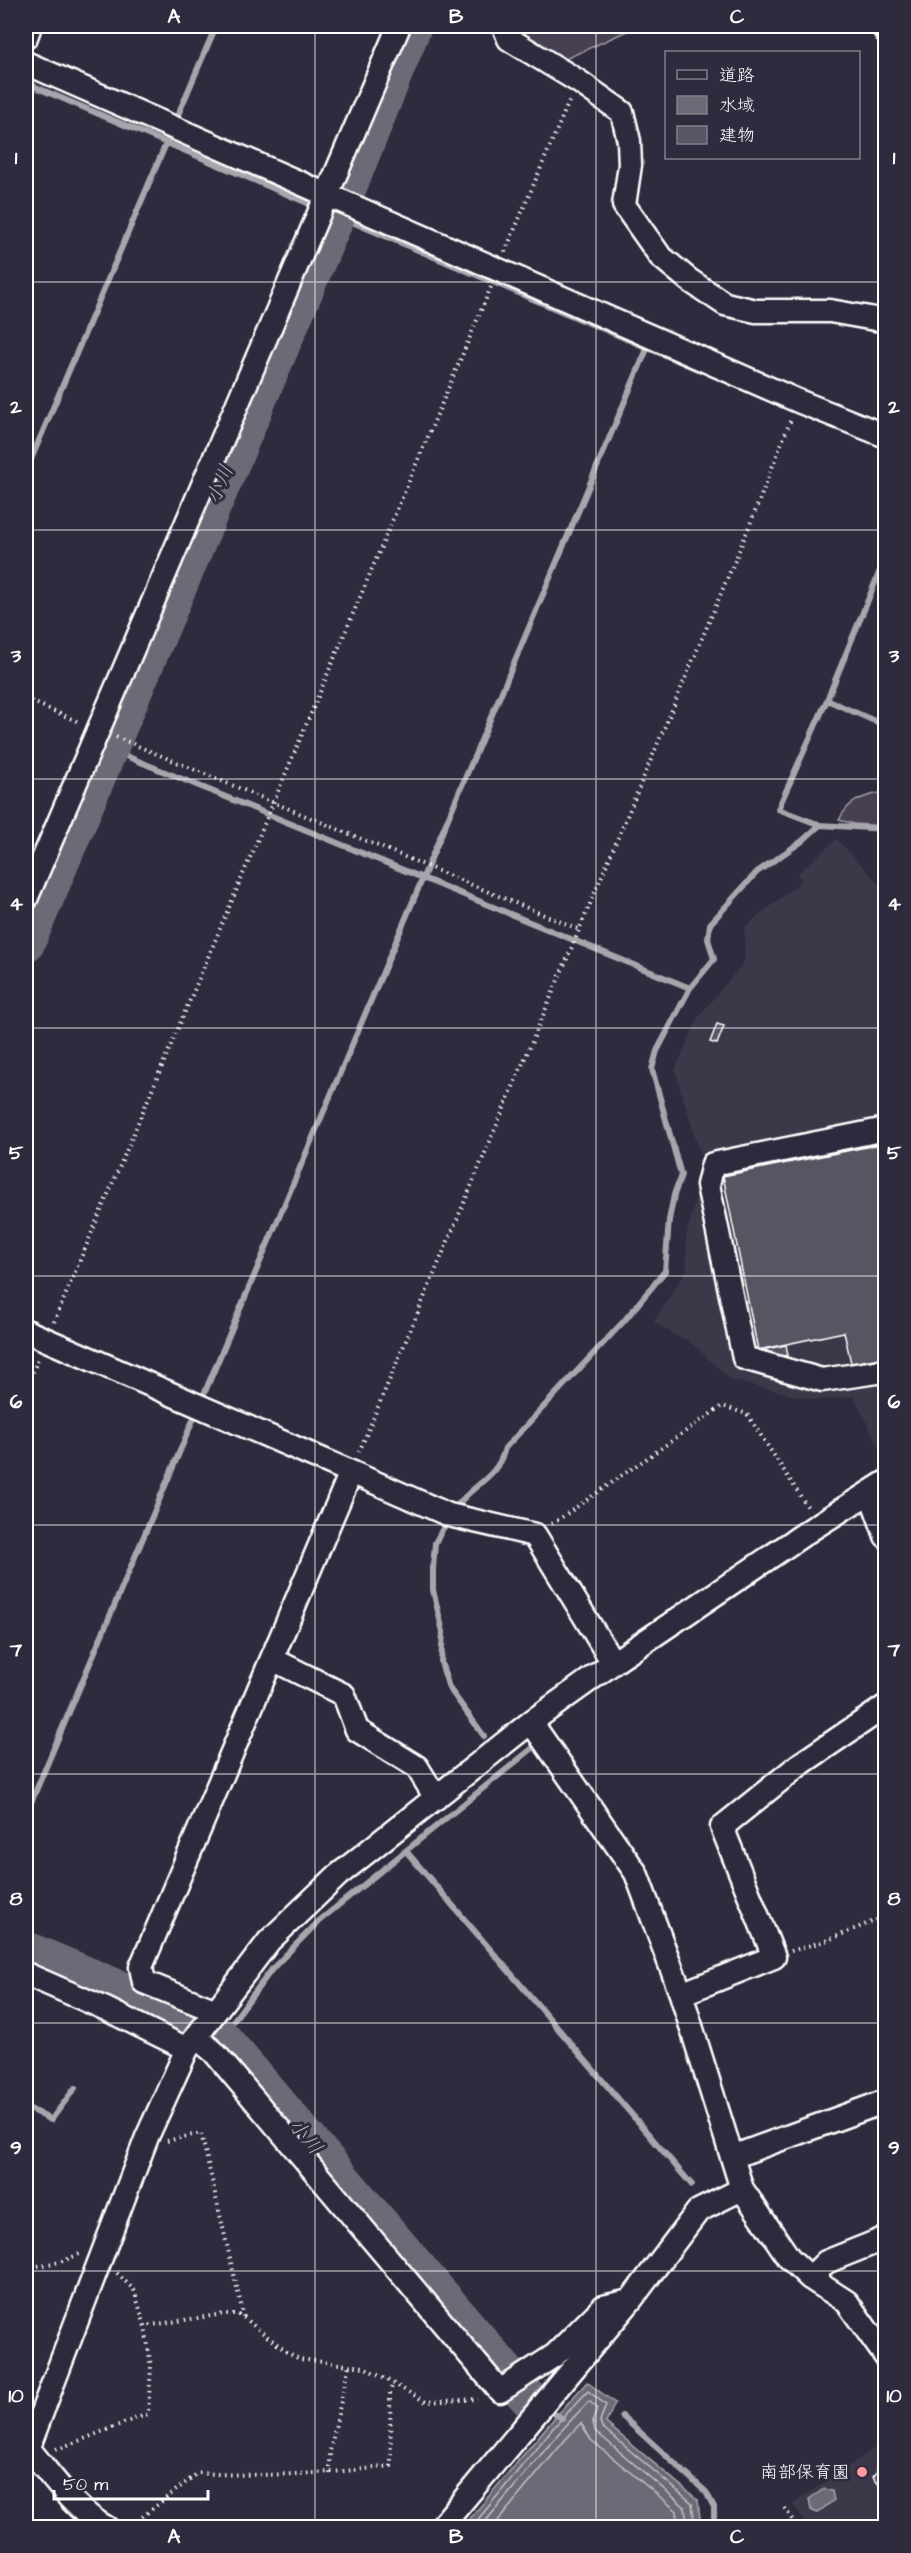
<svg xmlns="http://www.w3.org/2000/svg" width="911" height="2553" viewBox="0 0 911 2553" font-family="'Architects Daughter','Klee One',sans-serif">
  <rect width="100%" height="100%" fill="#2f2a3d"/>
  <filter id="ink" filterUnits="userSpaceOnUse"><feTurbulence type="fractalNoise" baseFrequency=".0167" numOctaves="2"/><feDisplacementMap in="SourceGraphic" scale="12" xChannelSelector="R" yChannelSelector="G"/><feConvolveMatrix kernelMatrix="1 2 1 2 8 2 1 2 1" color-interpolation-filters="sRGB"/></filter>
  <g filter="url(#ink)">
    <path fill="#3c3749" d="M837 839 885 890V1454L883 1455 854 1397 814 1400 731 1380 689 1341 676 1336 654 1322 687 1269 686 1237 704 1166 675 1070 699 1016 744 962 745 927 802 880 797 874Z
      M885 2441V2527H807L793 2504Z"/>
    <path fill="#464152" stroke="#a2a0a8" stroke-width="1.5" d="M515 26H638L559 62 513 35Z
      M885 792V826L854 824 839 820C849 799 864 796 885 792Z"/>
    <path fill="#6d6a77" stroke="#a7a6ad" stroke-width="1.5" d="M587 2382 615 2403 606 2423 698 2500 701 2527H463L549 2424Z
      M824 2489 832 2491 834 2500 817 2513 811 2510 809 2499Z"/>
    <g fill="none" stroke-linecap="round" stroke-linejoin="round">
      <path stroke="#c5c3c9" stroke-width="1.5" d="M471 2528 553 2428 588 2391 606 2405 600 2421 602 2427 692 2503 695 2528
        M480 2528 559 2433 589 2401 597 2408 593 2421 595 2431 685 2507 688 2528
        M492 2528 566 2439 581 2423 591 2440 677 2511 679 2528"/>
      <path stroke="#a7a6ad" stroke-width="6" d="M26 83 702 371
        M174 124 216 26
        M26 471 168 139
        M886 556 827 700 778 809 820 825 886 829
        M827 700 886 726
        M109 749 690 988
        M454 1510C471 1484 497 1480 505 1448L624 1321 665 1271 669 1220 674 1195 681 1175 652 1069 657 1051 690 988 714 959 708 939 710 924 757 872 801 842 820 825
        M448 1519 435 1543 433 1569V1590L443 1632 441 1662 449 1688 484 1736
        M26 1814 647 349
        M406 1851 692 2185
        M221 2037 273 1968 319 1921 534 1747
        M26 2107 51 2120 75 2088
        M529 2399 562 2418
        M622 2416 706 2492 714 2507V2528"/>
      <path stroke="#6d6a77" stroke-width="38" d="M26 943 337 214 413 26
        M26 1950 183 2016 221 2037 529 2399"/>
    </g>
    <path fill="#595564" stroke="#fff" stroke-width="1.5" d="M717 1024 724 1026 717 1044 710 1042Z
      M886 1143V1357L851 1363 844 1332 758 1350 723 1176Z
      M786 1345 788 1355 768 1359 766 1349Z
      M886 2462V2494L873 2477 877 2472V2468Z"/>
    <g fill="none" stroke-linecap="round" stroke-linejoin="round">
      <defs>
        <path id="minor" d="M504 26 509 39 578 81 622 112 629 141 630 165 624 205 660 256 689 280 725 304 756 311H830L886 321
          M883 26 886 32
          M26 37 30 26
          M26 63 798 401 886 436
          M26 899 399 26
          M886 1129 713 1164 708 1185 744 1358 822 1380 884 1371 886 1374
          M26 1331 351 1472
          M870 1492 886 1536
          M272 1659 344 1695 357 1730 417 1767 436 1798
          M531 1722 636 1873 681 1994 742 2189 789 2258 810 2278 847 2302 886 2357
          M26 1974 106 2009 187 2049
          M681 1994 774 1957 722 1827 799 1765 886 1706
          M216 2011 144 1982 141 1967 351 1472 449 1515 535 1535 613 1663
          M196 2037 214 2052 500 2391 555 2355 603 2307 630 2301
          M732 2157 886 2101
          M810 2278 826 2262 886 2238
          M28 2448C51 2475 75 2511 107 2528
          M26 2454 147 2137 187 2049 269 1941 337 1876 531 1722 613 1663 813 1528 886 1482
          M440 2528 630 2301 698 2211 742 2189"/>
      </defs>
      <use href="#minor" stroke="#fff" stroke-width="27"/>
      <path stroke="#fff" stroke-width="4" stroke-dasharray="1.5 4.5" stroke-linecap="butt" d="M505 252 570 99
        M26 699 81 723
        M116 737 578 929
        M54 1322 491 287
        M26 1389 38 1359
        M359 1452 749 527 791 419
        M552 1524 722 1406 747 1414 809 1509
        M791 1951 828 1940 886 1916
        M167 2141 201 2133 244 2318
        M26 2268 60 2262 80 2254
        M117 2273 134 2290 145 2326 224 2314H237L244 2318 287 2352 299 2359 364 2367 426 2402 478 2399
        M56 2449C87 2439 116 2425 148 2414L151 2367 145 2326
        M330 2474V2451L349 2365
        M785 2508 797 2528
        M128 2528 198 2473C263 2477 327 2474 391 2466L390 2392 393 2383"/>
      <use href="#minor" stroke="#2f2a3d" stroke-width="22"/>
    </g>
  </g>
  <path fill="none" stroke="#fff" stroke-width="1.5" stroke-opacity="0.55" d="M315 26V2528M596 26V2528M26 282H886M26 530H886M26 779H886M26 1028H886M26 1276H886M26 1525H886M26 1774H886M26 2023H886M26 2271H886"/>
  <circle fill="#ff9aa2" stroke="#2f2a3d" stroke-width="2" cx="862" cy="2472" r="6"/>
  <g text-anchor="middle" stroke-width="6" stroke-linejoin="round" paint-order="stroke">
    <g font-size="18" fill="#fff" stroke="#2f2a3d" text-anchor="end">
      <text x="850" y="2478">南部保育園</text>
    </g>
    <g font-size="20" font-style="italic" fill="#b6b4bb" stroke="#2f2a3d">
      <text transform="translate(219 484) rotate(-67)" y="7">小川</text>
      <text transform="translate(306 2136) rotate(50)" y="7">小川</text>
    </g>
  </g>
  <rect width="911" height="2553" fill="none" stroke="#2f2a3d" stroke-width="66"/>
  <rect x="665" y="51" width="195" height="108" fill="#2f2a3d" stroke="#827f8b" stroke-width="1.5"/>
  <rect x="677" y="70" width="30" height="9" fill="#2f2a3d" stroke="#827f8b" stroke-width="1.5"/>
  <text x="719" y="81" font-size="18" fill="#ffffff">道路</text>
  <rect x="677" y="96" width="30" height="18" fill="#6d6a77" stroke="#827f8b" stroke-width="1.5"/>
  <text x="719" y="111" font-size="18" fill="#ffffff">水域</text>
  <rect x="677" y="126" width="30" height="18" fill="#595564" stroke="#827f8b" stroke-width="1.5"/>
  <text x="719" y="141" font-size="18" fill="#ffffff">建物</text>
  <path d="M54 2490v9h154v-9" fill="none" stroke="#ffffff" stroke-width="3"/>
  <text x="63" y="2490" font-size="18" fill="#ffffff" stroke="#2f2a3d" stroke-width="4.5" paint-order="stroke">50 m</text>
  <rect x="33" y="33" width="845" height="2487" fill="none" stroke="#fff" stroke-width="2"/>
  <g font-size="20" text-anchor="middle" font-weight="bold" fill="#fff">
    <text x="174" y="23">A</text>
    <text x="456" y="23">B</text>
    <text x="737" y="23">C</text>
    <text x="16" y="164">1</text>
    <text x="894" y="164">1</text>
    <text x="16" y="413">2</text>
    <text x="894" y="413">2</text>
    <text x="16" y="662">3</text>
    <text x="894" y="662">3</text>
    <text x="16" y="910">4</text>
    <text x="894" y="910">4</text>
    <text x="16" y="1159">5</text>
    <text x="894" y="1159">5</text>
    <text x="16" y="1408">6</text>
    <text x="894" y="1408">6</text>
    <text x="16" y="1656">7</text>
    <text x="894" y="1656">7</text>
    <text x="16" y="1905">8</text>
    <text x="894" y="1905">8</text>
    <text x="16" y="2154">9</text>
    <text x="894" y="2154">9</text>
    <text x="16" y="2402">10</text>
    <text x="894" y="2402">10</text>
    <text x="174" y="2543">A</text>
    <text x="456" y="2543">B</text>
    <text x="737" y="2543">C</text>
  </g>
</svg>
